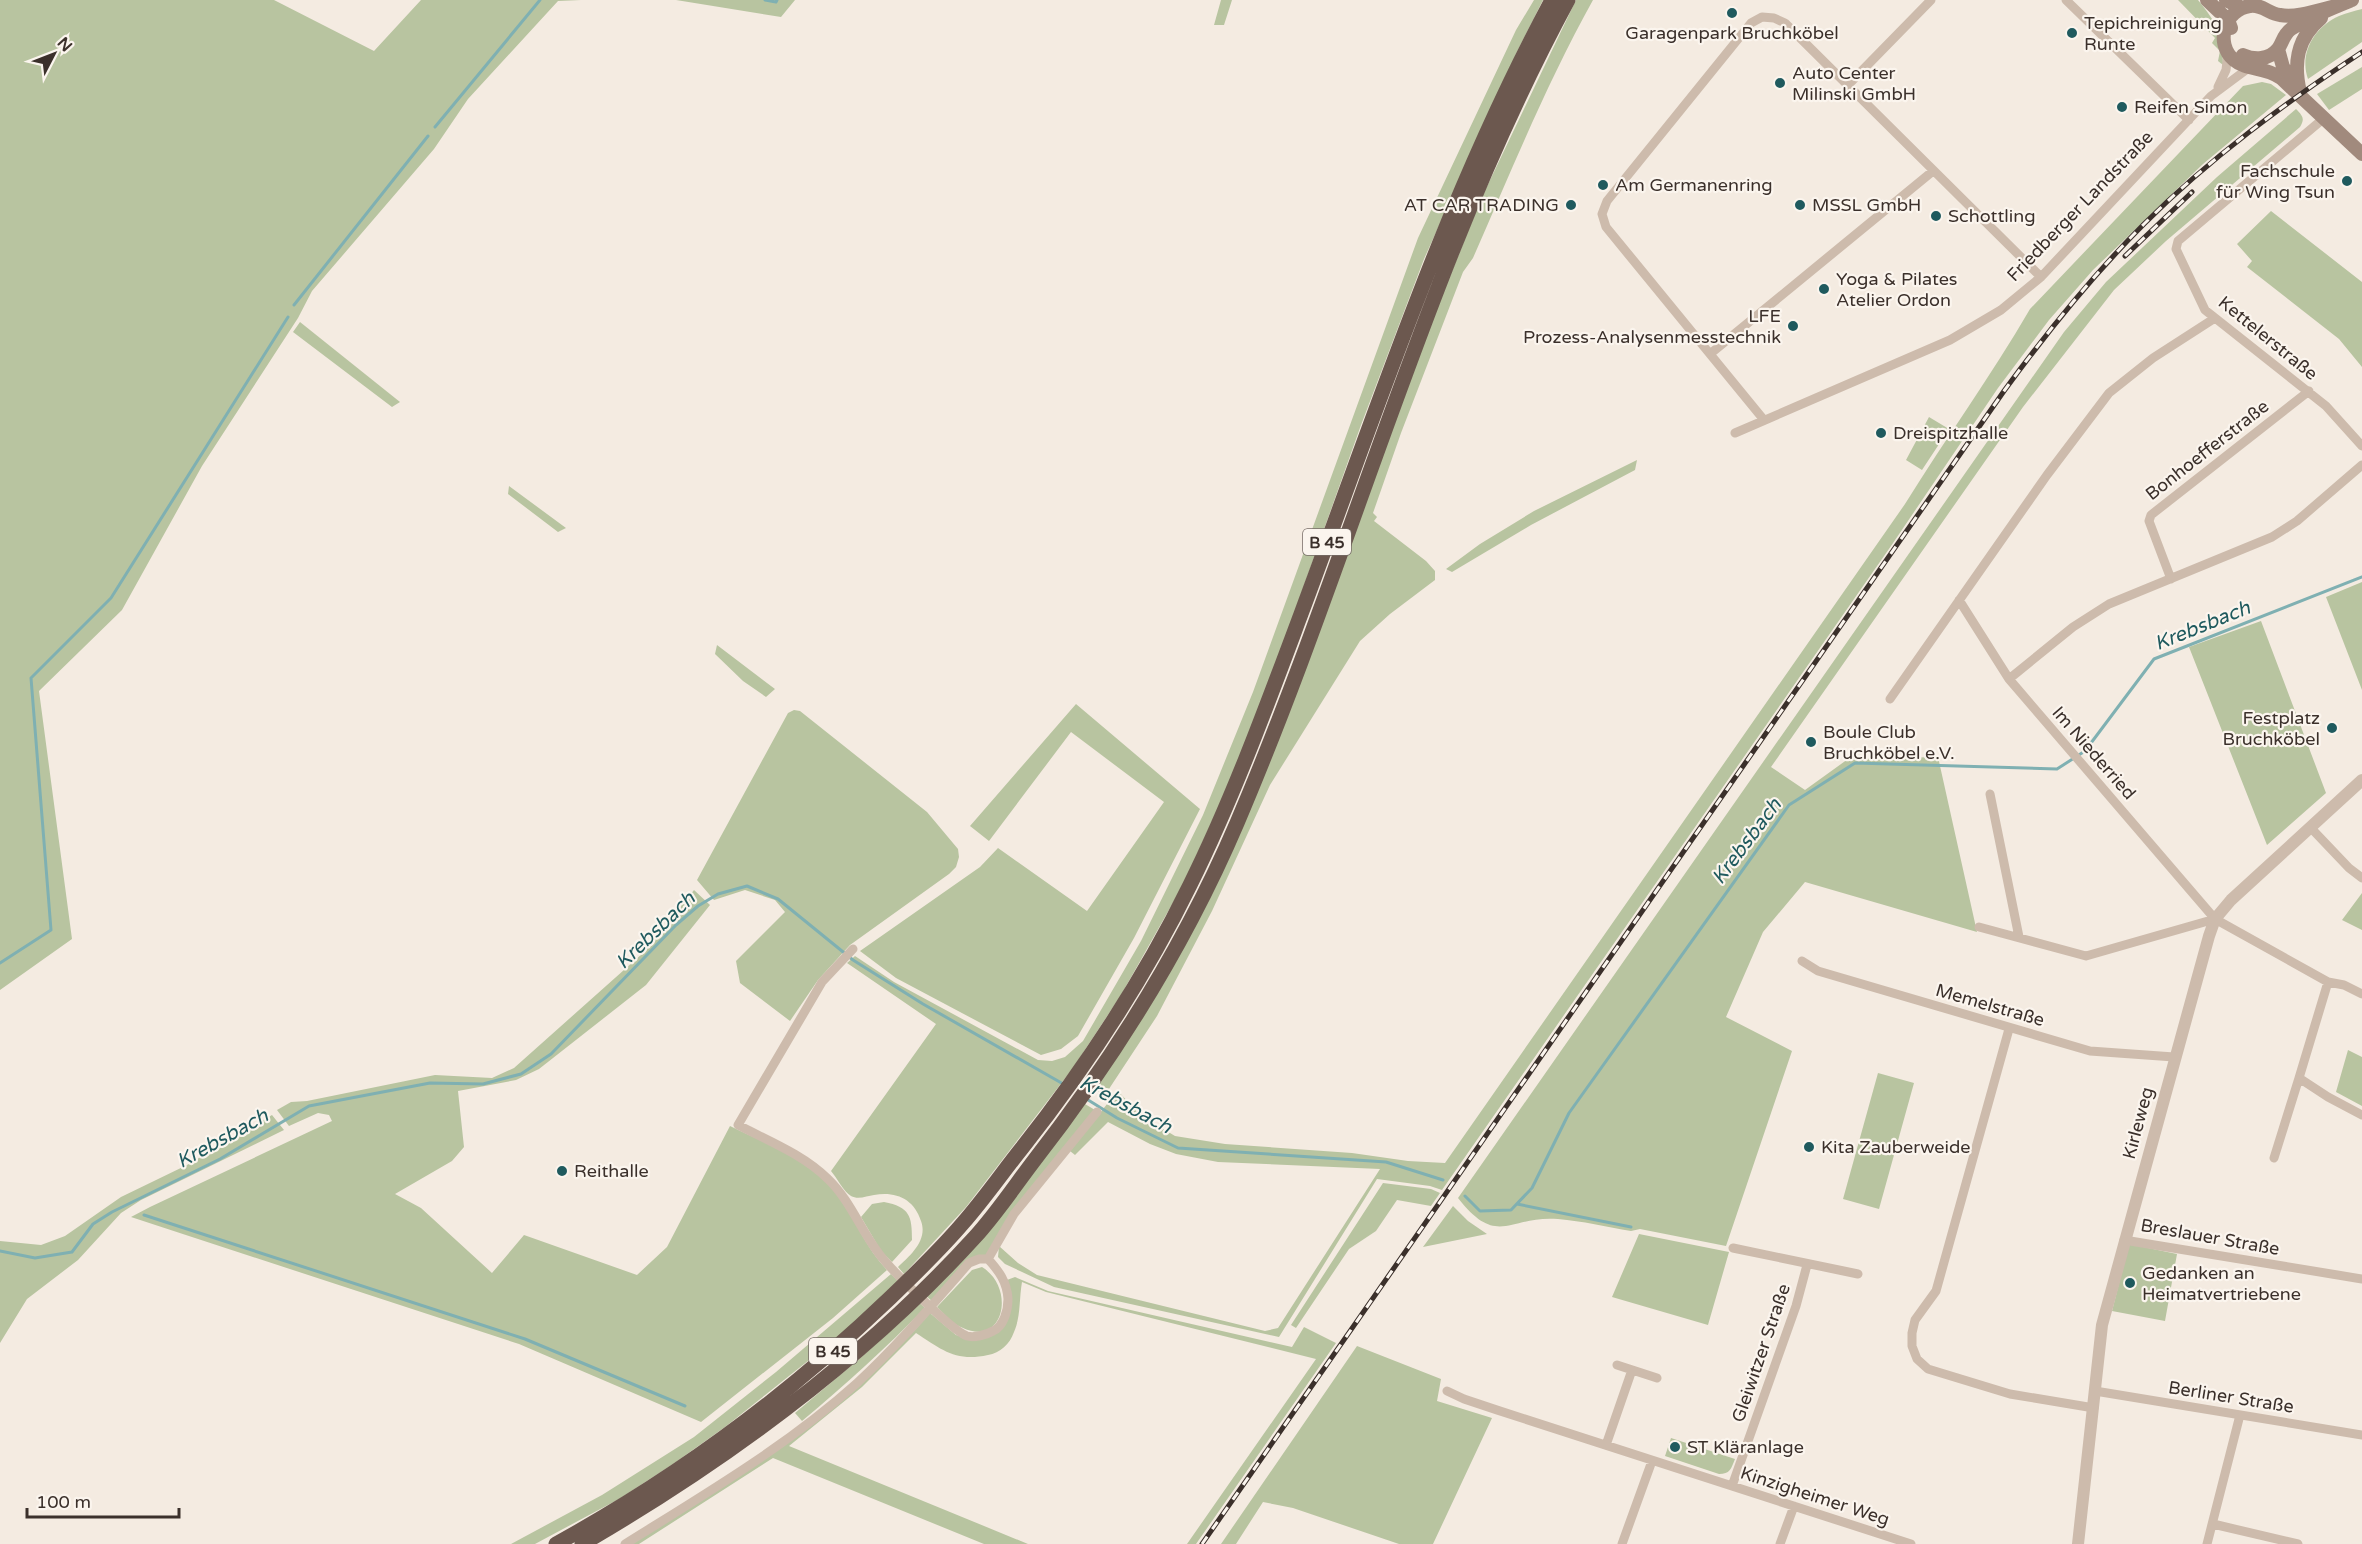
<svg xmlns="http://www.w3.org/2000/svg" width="2362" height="1544" viewBox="0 0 2362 1544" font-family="'Varela Round',sans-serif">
  <rect width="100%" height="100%" fill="#f4ebe1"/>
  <path fill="#b8c4a0" d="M0 0H274L374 51 421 0H581L558 1 468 99 434 149 312 291 298 318 202 466 122 610 39 691 72 939 0 990Z
    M676 0H795L781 17Z
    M1221 0H1232L1224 25H1214Z
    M1534 0H1543L1516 54 1424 259 1361 425 1263 701 1241 757 1184 883 1121 995 1073 1068 966 1207 904 1274 898 1267C911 1255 928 1240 921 1221 914 1199 896 1191 874 1195 867 1196 858 1200 851 1196 844 1192 837 1178 831 1171L936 1024 847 963 855 956 894 982 1038 1060 1052 1061 1065 1057 1083 1041 1141 941 1203 815 1253 692 1418 238 1516 30Z
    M1576 0H1593C1547 83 1511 171 1473 258L1463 272 1401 433 1373 513 1377 517 1374 521 1426 561 1435 571V580L1390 614 1360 641 1270 785 1212 911 1157 1016 1105 1095 1095 1090 1204 907 1428 331 1481 199Z
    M2178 0H2198C2217 23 2223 35 2223 65L2218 61 2220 51 2212 43 2215 38Z
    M2362 9V42L2308 79C2299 54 2314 27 2339 16 2346 13 2354 11 2362 9Z
    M2362 67V89L2329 110 2317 94Z
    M2262 82 2271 84 2286 95 2203 164 2093 270 2049 320 1998 388 1891 546 1442 1190 1430 1186 1377 1179 1279 1337 1054 1287 1005 1264 998 1257 999 1246 1018 1263 1037 1275 1265 1331 1278 1328 1380 1169 1218 1162 1176 1154 1150 1144 1108 1122 1075 1155 1070 1151 1111 1099 1118 1091 1140 1115 1175 1136 1225 1144 1352 1153 1408 1161 1445 1163 1905 504C1946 438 1991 376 2030 309L2243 86Z
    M2296 109C2303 116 2305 119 2300 127L2166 241 2114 290 2023 407 1771 767 1805 790 1848 759 1938 757 1977 932 1805 882 1763 932 1726 1017 1792 1051 1726 1246 1640 1229 1631 1231C1607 1227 1582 1221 1558 1219 1509 1215 1498 1249 1458 1198L2064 332 2106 282 2217 177Z
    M2271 211 2362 282V367L2339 339 2247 267 2252 261 2237 244Z
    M300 322 400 402 392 407 293 332Z
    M1929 417 1949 429 1922 470 1906 460Z
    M1637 460 1635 470 1531 525 1452 572 1446 569 1480 544 1534 511Z
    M509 486 566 528 558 532 508 494Z
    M2362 582V690L2326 597Z
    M2261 621 2326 793 2267 845 2189 647Z
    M717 645 775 689 766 697 743 681 715 654Z
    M1076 704 1200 809 1134 938 1078 1036 1061 1049 1041 1055 896 978 860 951 980 867 998 848 1087 911 1164 802 1071 732 989 841 970 826Z
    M794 710 800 711 927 812 958 849 959 857 956 867 949 874 850 945 818 980 790 1021 740 983 736 961 785 912 775 900 745 890 714 900 697 880 788 713Z
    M694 890 710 905 646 985 539 1069 516 1080 458 1091 464 1147 452 1161 395 1194 421 1208 492 1273 524 1235 637 1275 667 1247 730 1126C768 1145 814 1159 839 1196 856 1221 866 1248 887 1270L833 1318 701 1422 519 1344 131 1217 150 1207 332 1121 329 1115 318 1113 289 1126 277 1110 291 1102 307 1101 435 1075 492 1078 514 1068 643 953Z
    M2362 893V930L2342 920Z
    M2348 1050 2362 1057V1106L2336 1092Z
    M1878 1073 1914 1083 1879 1209 1843 1199Z
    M1085 1104 1095 1110 987 1256 978 1257 932 1301 926 1296 1008 1206Z
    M272 1115 284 1130 141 1200 121 1213 78 1260 27 1299 0 1343V1241L41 1245 65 1236 121 1197 187 1165Z
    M1383 1183 1431 1189 1440 1193 1431 1206 1397 1200 1376 1231 1349 1249 1296 1328 1291 1325Z
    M884 1202C910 1207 912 1216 912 1240L892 1262 881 1251 861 1217 872 1204Z
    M1453 1206 1468 1221 1487 1234 1423 1247Z
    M1639 1234 1729 1252 1708 1325 1612 1297Z
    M2129 1244 2177 1254 2165 1321 2112 1311Z
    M982 1267C1016 1288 1004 1347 963 1328 952 1324 945 1315 937 1307L972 1270Z
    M891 1274 898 1281 843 1333 725 1427 673 1464 619 1499 535 1544H511L602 1495 694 1437 776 1372Z
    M1015 1277 1048 1291 1292 1347 1304 1327 1336 1343 1196 1544H1187L1316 1359 1046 1292 1022 1282C1019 1299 1021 1316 1014 1332 1010 1344 1000 1353 988 1355 956 1362 942 1350 916 1333L862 1387 789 1446 1028 1544H984L773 1458 639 1544H632L860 1385 914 1331 930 1313 956 1335 969 1339 1008 1320 1007 1280Z
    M920 1303 925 1308C886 1348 845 1385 802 1421L795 1413 865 1354Z
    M1357 1346 1441 1379 1437 1401 1492 1418 1433 1544H1399L1293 1508 1263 1502 1236 1544H1221Z
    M1671 1438 1735 1459C1731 1469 1730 1474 1719 1474L1665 1456Z"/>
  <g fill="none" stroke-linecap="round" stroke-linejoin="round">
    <path stroke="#7fb0b2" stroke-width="3" d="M765 0 776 2 777 0
      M435 127 540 0
      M294 305 428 136
      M0 963 51 930 31 678 111 598 288 317
      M1085 1098 1117 1118 1178 1148 1386 1162 1443 1180
      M1465 1196 1480 1211 1511 1210 1532 1188 1569 1113 1789 805 1855 763 2057 769 2085 751 2154 659 2362 577
      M1517 1204 1631 1227
      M144 1215 525 1339 685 1406
      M0 1251 35 1258 72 1252 93 1224 112 1212 220 1159 309 1106 430 1083 483 1084 521 1074 551 1054 676 925 698 906 718 894 747 886 778 899 853 960 923 1004 1065 1085"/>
    <path stroke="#cdbbac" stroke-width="9" d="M2066 0 2189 120
      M1847 86 1931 0
      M2218 87 2226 70 2228 53
      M2323 119 2178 241 2176 249 2205 310 2326 406 2362 446
      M1710 354 1933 171
      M1764 420 1606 227 1602 214 1607 201 1751 23 1762 17 1774 18 1785 23 2041 277
      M1735 433 1950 340 2001 310 2041 277 2211 96 2250 67
      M2171 579 2149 521 2151 515 2309 391
      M1959 600 2009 679 2215 919 2328 982 2344 985 2362 994
      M2009 679 2073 627 2109 604 2272 537 2297 521 2362 465
      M1890 699 2047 475 2109 393 2153 358 2215 318
      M1990 794 2019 937
      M2310 827 2349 868 2362 878
      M1979 927 2086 956 2215 919
      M1802 961 1818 971 2090 1051 2174 1057
      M2328 982 2299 1078 2328 1097 2362 1115
      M2009 1029 1936 1291 1915 1320 1912 1333V1346L1917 1359 1928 1369 2010 1394 2094 1408
      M2274 1158 2299 1078
      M2124 1240 2362 1279
      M1733 1248 1858 1274
      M988 1259 1014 1214 1097 1112
      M1617 1365 1657 1378
      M1447 1391 1464 1399 1497 1410 1911 1544
      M2095 1391 2362 1435
      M1606 1445 1632 1370
      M1732 1486 1796 1306 1807 1265
      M2213 1524 2298 1544
      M625 1544C705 1494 787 1446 857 1383 897 1346 933 1304 969 1263L979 1259H988C999 1271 1007 1282 1008 1299 1008 1310 1004 1326 993 1331 986 1335 974 1338 967 1336 952 1331 887 1266 877 1251 860 1228 849 1199 828 1179 804 1155 769 1141 738 1125L822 982 853 949
      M1622 1544 1652 1461
      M1780 1544 1794 1506
      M2207 1544 2240 1415"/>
    <path stroke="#cdbbac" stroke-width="12" d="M2078 1544 2102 1325 2209 936 2215 919 2231 900 2362 780"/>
    <path stroke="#a18a7d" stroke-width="14" d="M2207 0 2228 20 2231 28
      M2226 0 2242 8
      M2336 6C2319 10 2297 18 2280 15 2269 14 2262 4 2250 6 2225 9 2214 43 2234 60 2247 71 2264 66 2281 78L2362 154
      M2278 49 2283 67 2294 85
      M2243 55C2254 60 2269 60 2278 49 2283 42 2283 35 2291 29 2309 17 2332 8 2352 0
      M2300 92C2293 63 2297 38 2321 18"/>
    <path stroke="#6c584f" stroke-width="15" d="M556 1544C678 1477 790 1394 890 1298 915 1274 941 1249 963 1223 984 1199 1002 1173 1022 1148 1086 1067 1144 979 1190 885 1233 798 1267 705 1301 614 1378 407 1447 195 1552 0
      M582 1544C725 1461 863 1360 975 1237 996 1214 1014 1187 1033 1162 1114 1058 1185 945 1237 823 1353 551 1427 261 1568 0"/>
    <defs>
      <path id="rail" d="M2125 256 2192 192
        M1202 1544 2004 391C2047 332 2092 276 2144 224 2210 158 2285 103 2362 52"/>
    </defs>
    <use href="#rail" stroke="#3b302b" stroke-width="5"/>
    <use href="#rail" stroke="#fbf5ee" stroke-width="3" stroke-dasharray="9" stroke-linecap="butt"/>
  </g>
  <g fill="#1f5a5e" stroke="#fbf5ee" stroke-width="2">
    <circle cx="1732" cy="13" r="6"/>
    <circle cx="2072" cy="33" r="6"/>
    <circle cx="1780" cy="83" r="6"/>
    <circle cx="2122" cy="107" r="6"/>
    <circle cx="2347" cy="181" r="6"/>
    <circle cx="1603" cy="185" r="6"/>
    <circle cx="1571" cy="205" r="6"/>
    <circle cx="1800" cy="205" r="6"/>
    <circle cx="1936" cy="216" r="6"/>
    <circle cx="1824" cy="289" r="6"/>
    <circle cx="1793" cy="326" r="6"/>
    <circle cx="1881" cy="433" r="6"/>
    <circle cx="2332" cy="728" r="6"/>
    <circle cx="1811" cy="742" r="6"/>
    <circle cx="1809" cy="1147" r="6"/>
    <circle cx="562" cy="1171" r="6"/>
    <circle cx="2130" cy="1283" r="6"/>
    <circle cx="1675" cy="1447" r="6"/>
  </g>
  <g text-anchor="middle" stroke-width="4.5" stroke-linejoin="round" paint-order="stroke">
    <g fill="#fbf5ee" stroke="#756b66" stroke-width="1.5">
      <rect x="1303" y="529" width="48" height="26" rx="4.5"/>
      <rect x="809" y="1338" width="48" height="26" rx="4.5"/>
    </g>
    <g font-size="16" font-weight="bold" fill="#3b302b">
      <text x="1327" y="548">B 45</text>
      <text x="833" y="1357">B 45</text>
    </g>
    <g font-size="18" fill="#3b302b" stroke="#fbf5ee" text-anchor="start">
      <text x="2084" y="29">Tepichreinigung<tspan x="2084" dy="21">Runte</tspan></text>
      <text x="1732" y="39" text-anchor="middle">Garagenpark Bruchköbel</text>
      <text x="1792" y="79">Auto Center<tspan x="1792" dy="21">Milinski GmbH</tspan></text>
      <text x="2134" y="113">Reifen Simon</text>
      <text x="2335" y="177" text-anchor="end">Fachschule<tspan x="2335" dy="21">für Wing Tsun</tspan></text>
      <text x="1615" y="191">Am Germanenring</text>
      <text x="1559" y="211" text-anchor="end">AT CAR TRADING</text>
      <text x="1812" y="211">MSSL GmbH</text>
      <text x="1948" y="222">Schottling</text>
      <text x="1836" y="285">Yoga &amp; Pilates<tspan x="1836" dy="21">Atelier Ordon</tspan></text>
      <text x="1781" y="322" text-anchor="end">LFE<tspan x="1781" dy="21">Prozess-Analysenmesstechnik</tspan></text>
      <text x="1893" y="439">Dreispitzhalle</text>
      <text x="2320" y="724" text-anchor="end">Festplatz<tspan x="2320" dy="21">Bruchköbel</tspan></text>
      <text x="1823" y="738">Boule Club<tspan x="1823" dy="21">Bruchköbel e.V.</tspan></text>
      <text x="1821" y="1153">Kita Zauberweide</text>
      <text x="574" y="1177">Reithalle</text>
      <text x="2142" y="1279">Gedanken an<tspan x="2142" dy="21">Heimatvertriebene</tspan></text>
      <text x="1687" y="1453">ST Kläranlage</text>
    </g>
    <g font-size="18" fill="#3b302b" stroke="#fbf5ee">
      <text transform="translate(2080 206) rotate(-46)" y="6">Friedberger Landstraße</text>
      <text transform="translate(2268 338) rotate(39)" y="6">Kettelerstraße</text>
      <text transform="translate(2207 450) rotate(-38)" y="6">Bonhoefferstraße</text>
      <text transform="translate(2094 753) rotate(49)" y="6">Im Niederried</text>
      <text transform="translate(1990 1005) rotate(16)" y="6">Memelstraße</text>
      <text transform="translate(2138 1123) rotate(-75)" y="6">Kirleweg</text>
      <text transform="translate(2210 1237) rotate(10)" y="6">Breslauer Straße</text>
      <text transform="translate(1761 1353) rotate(-71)" y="6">Gleiwitzer Straße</text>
      <text transform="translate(2231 1397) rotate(9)" y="6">Berliner Straße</text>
      <text transform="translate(1815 1496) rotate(18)" y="6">Kinzigheimer Weg</text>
    </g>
    <g font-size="20" font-style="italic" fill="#1f5a5e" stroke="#fbf5ee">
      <text transform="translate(2202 625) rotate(-22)" y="7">Krebsbach</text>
      <text transform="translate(1746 841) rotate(-53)" y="7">Krebsbach</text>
      <text transform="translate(655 930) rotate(-44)" y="7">Krebsbach</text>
      <text transform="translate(1126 1104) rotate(28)" y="7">Krebsbach</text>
      <text transform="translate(222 1138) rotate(-29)" y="7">Krebsbach</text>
    </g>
  </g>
  <g transform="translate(54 54) rotate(48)" stroke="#fbf5ee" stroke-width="4.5" paint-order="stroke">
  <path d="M0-4.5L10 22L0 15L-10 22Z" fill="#3b302b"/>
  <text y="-9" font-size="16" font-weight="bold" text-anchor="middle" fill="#3b302b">N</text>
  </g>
  <path d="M27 1508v9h152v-9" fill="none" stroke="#3b302b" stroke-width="3"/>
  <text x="36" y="1508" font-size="18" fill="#3b302b" stroke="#fbf5ee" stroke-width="4.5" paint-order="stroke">100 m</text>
</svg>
